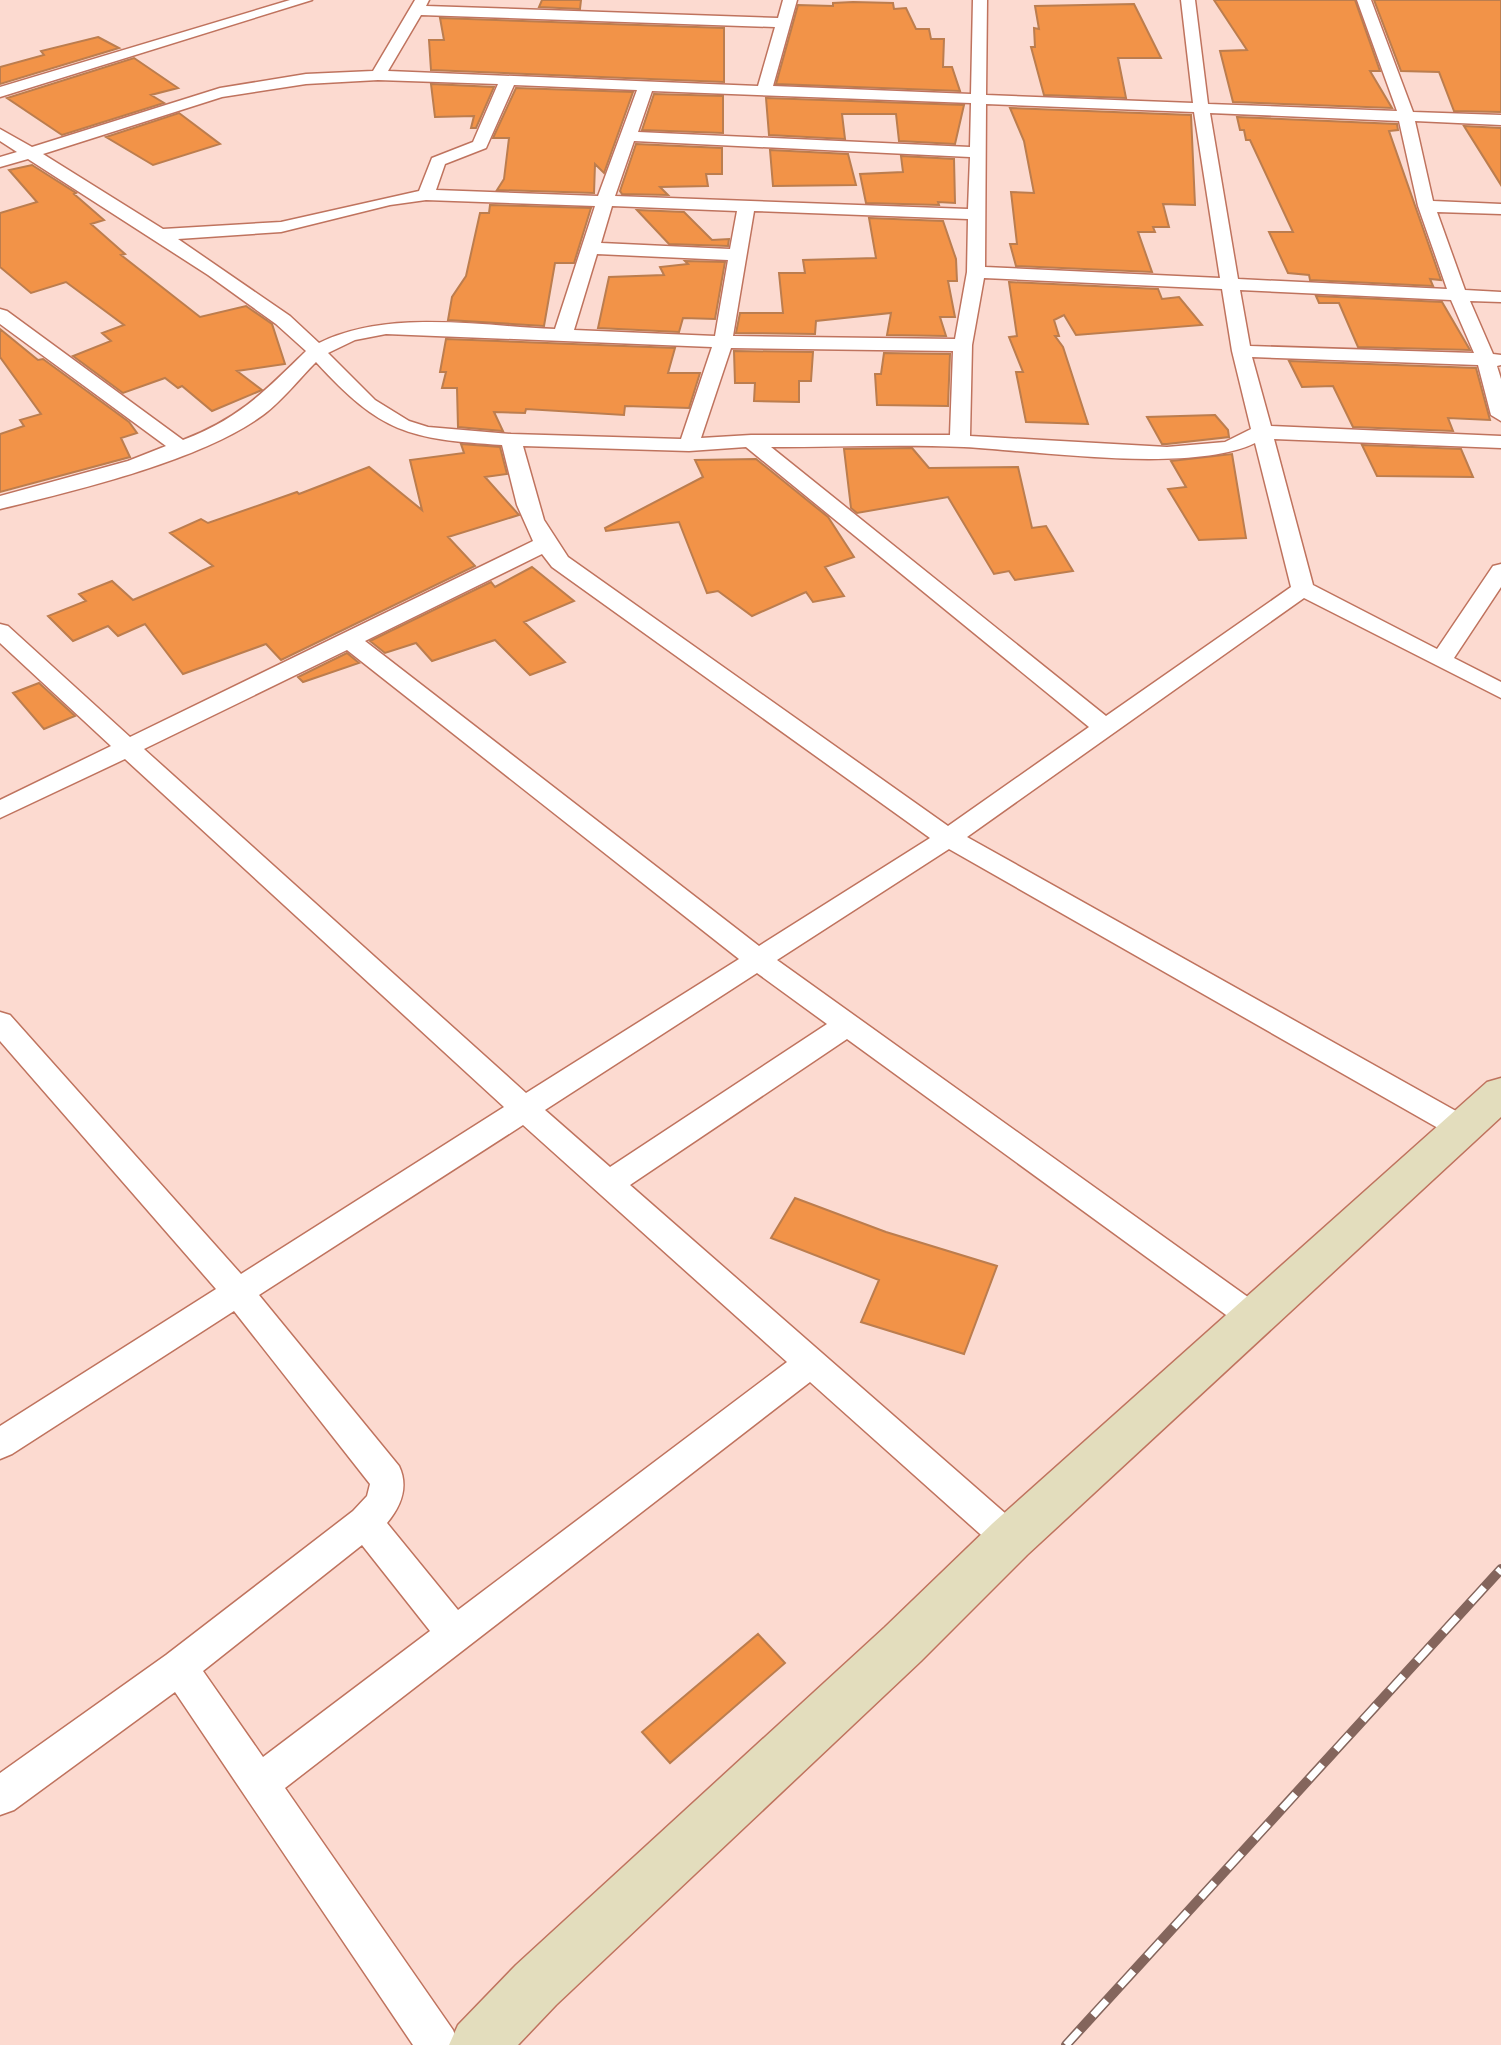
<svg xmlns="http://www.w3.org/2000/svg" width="1501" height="2045" viewBox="0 0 1501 2045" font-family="'Titillium Web',sans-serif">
  <rect width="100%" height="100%" fill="#fcdad0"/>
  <path fill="#f29348" stroke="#bc7d4e" stroke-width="2" d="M542 0H581L580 9 539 7Z
    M1214 0H1355L1380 71H1370L1392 108 1233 102 1220 51 1247 50Z
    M1374 0H1501V112L1454 111 1439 72 1401 71Z
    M853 2 893 3 894 9 906 8 916 29H929L931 39H944L943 67H952L960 91 776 84 798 5 833 6V3Z
    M1134 4 1161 58H1118L1126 98 1044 95 1031 47H1035L1034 28 1039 29 1035 6Z
    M440 18 724 28V82L431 70 429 40H444Z
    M98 37 119 48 0 84V67L44 55 41 51Z
    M134 58 178 88 151 95 164 103 62 135 7 98Z
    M431 84 494 87 476 128H471L474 116 435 117Z
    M516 88 633 92 604 173 595 164 594 193 497 190 504 179 509 138H493Z
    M654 94 723 96V133L642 130Z
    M766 98 964 105 955 144 899 141 896 114H842L845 139 769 135Z
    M1010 108 1191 115 1195 205 1163 204 1169 227H1153L1155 232H1138L1152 272 1016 266 1010 244H1017L1011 192 1034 193 1024 141Z
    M179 113 220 144 153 165 106 137Z
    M1237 117 1397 124 1398 130 1389 131 1441 280 1430 279 1433 286 1310 280 1309 275 1288 273 1269 232H1293L1250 140H1246L1244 130H1240Z
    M1464 126 1501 128V185Z
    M636 144 722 148V174H706L708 186 660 187 668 195 622 194 620 191Z
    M770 150 848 154 856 185 773 186Z
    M901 156 954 159 955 203 938 202 939 205 866 203 860 174 903 172Z
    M32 165 76 193 74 194 104 220 91 224 125 254 121 255 200 317 246 306 272 324 285 364 237 371 262 390 212 411 182 386 178 388 165 378 123 393 73 356 111 341 102 333 124 325 66 282 31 293 0 267V213L37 202 9 170Z
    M490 205 591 208 574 263H555L544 326 448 320 452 297 466 276 480 213H489Z
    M637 210 684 212 712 240 729 239 728 246 669 244Z
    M869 218 943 221 956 259 957 281H948L955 317H940L946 336 887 335 891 313 816 321 815 334 736 333 740 313H783L779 273H805L803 260 876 258Z
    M685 261 725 262 715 319 683 318 679 332 598 328 609 277 664 275 660 267 688 264Z
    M1009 282 1158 289 1162 299 1179 297 1202 325 1076 335 1064 315 1054 320 1059 336H1055L1063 347 1088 424 1026 422 1016 372H1023L1009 337 1017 336Z
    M1316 296 1442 302 1470 350 1358 347 1339 303H1319Z
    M0 329 38 360 43 359 129 422 137 433 121 438 130 457 0 492V434L24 426 20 420 41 414 0 357Z
    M446 339 675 348 668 373H700L689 408 625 406 624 415 526 409 525 413 494 412 503 431 458 427 457 388H442L446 372H440Z
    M734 351 813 352 811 381H799V402L754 401 755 383H735Z
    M884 353 950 354 948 406 877 405 875 374H881Z
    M1289 361 1476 368 1490 420 1448 418 1453 431 1353 427 1333 386 1302 387Z
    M1215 415 1228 430 1229 437 1167 444H1162L1147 417Z
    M461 444 500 447 507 474 485 477 519 515 448 537 475 566 281 660 266 644 183 674 145 624 118 636 108 626 73 641 48 616 86 601 79 594 112 581 133 600 213 566 170 533 201 519 208 523 297 492 299 494 369 467 422 510 410 460 464 453Z
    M1362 445 1461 449 1473 477 1377 476Z
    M912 448 929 468 1018 467 1032 528 1046 526 1073 571 1015 580 1009 571 994 574 948 497 857 513 851 508 844 449Z
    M1232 454 1246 538 1199 540 1168 489 1186 487 1171 461Z
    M756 459 828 517 854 557 825 567 844 596 813 602 806 592 752 616 718 591 707 593 679 522 606 531 605 528 703 477 695 460Z
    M532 567 574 601 524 622 565 662 530 675 495 640 432 661 416 643 385 653 370 641 491 582 495 587Z
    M347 653 359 663 303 682 298 677Z
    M39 683 75 716 44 729 13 693Z
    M795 1198 886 1232 997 1266 964 1354 861 1322 879 1280 771 1238Z
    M758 1634 785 1663 670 1763 642 1732Z"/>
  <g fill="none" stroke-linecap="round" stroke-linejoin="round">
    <defs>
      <path id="street" d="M290 0H312L0 97V87Z
        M415 0H429L426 6 778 18 783 0H797L773 86 971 94 973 0H987L986 95 1193 103 1181 0H1195L1208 104 1397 111 1357 0H1371L1413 112 1501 115V125L1415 121 1433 201 1501 204V214L1437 212 1465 290 1501 292V302L1470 301 1493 354 1501 355V365L1497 366 1501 379V421L1491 415 1478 365 1252 357 1271 426 1501 436V448L1274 439 1313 585 1437 649 1493 566 1501 564V587L1454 658 1501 682V698L1304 598 967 837 1472 1120 1477 1128 1472 1136 1462 1139 1452 1136 949 849 777 960 1266 1310 1271 1319 1266 1328 1255 1332 1244 1328 847 1039 630 1185 1022 1528 1027 1539 1022 1550 1010 1555 998 1550 810 1382 285 1788 453 2030 459 2045H413L175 1692 14 1810 0 1815V1773L166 1655 353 1511 367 1496 370 1484 234 1311 12 1454 0 1459V1426L216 1289 0 1041V1012L10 1015 241 1274 504 1107 125 759 0 818V800L111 746 0 643V624L8 626 130 737 533 541 517 505 502 445C408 439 381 433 316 362 299 379 282 401 263 415 200 461 77 490 0 509V496L128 461 166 446 0 324V309L7 311 183 440C240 418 264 392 306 351L276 324 208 275 28 159 0 167V157L17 152 0 141V129L32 147 220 88 306 74 373 71ZM421 15 775 27 758 86 388 71ZM378 80 498 84 473 142 432 158 419 191 281 222 163 229 43 154 222 97 306 84ZM514 85 637 90 598 196 436 190 445 164 486 148ZM652 91 971 103 970 147 638 132ZM986 104 1194 112 1220 278 985 267ZM1210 113 1399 121 1418 206 1447 289 1238 279ZM634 141 970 157 968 209 615 196ZM426 200 595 206 555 329C480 326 389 309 319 343L290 316 178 239 281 232 390 205ZM612 206 737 211 730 249 601 243ZM754 211 968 219 967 272 955 339 733 336ZM597 254 728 260 715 336 574 330ZM984 278 1222 289 1232 351 1251 429 1225 442 1167 447 970 436 972 345ZM1240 290 1451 300 1474 353 1250 346ZM386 334 712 347 681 439 511 434 428 427 409 421 375 400 328 353 355 340ZM731 348 953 351 950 435H751L701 438ZM1255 443 1291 587 1106 716 771 447C835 447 900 444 964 447 1038 451 1192 474 1255 443ZM523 446 689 451 746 447 1089 727 948 826 568 557 544 520ZM542 554 552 567 930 838 759 946 365 641ZM347 650 739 959 526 1093 144 749ZM757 973 827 1024 610 1167 545 1110ZM523 1125 787 1362 458 1610 387 1523C401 1506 409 1487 399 1466L259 1295ZM362 1545 430 1631 263 1757 203 1671Z"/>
      <path id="secondary" d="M1501 1078V1117L1027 1555 921 1661 556 2005 518 2045H449L458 2025 516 1965 885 1627 993 1523 1487 1082Z"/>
    </defs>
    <use href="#street" stroke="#bf735e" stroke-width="3"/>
    <use href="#secondary" stroke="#bf735e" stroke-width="3"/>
    <use href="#street" fill="#fff" fill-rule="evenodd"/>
    <use href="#secondary" fill="#e3ddbd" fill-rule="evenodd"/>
    <defs>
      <path id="rail" d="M1066 2045 1501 1569"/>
    </defs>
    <use href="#rail" stroke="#84655c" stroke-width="10"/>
    <use href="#rail" stroke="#fff" stroke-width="7" stroke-dasharray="20" stroke-linecap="butt"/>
  </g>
</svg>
